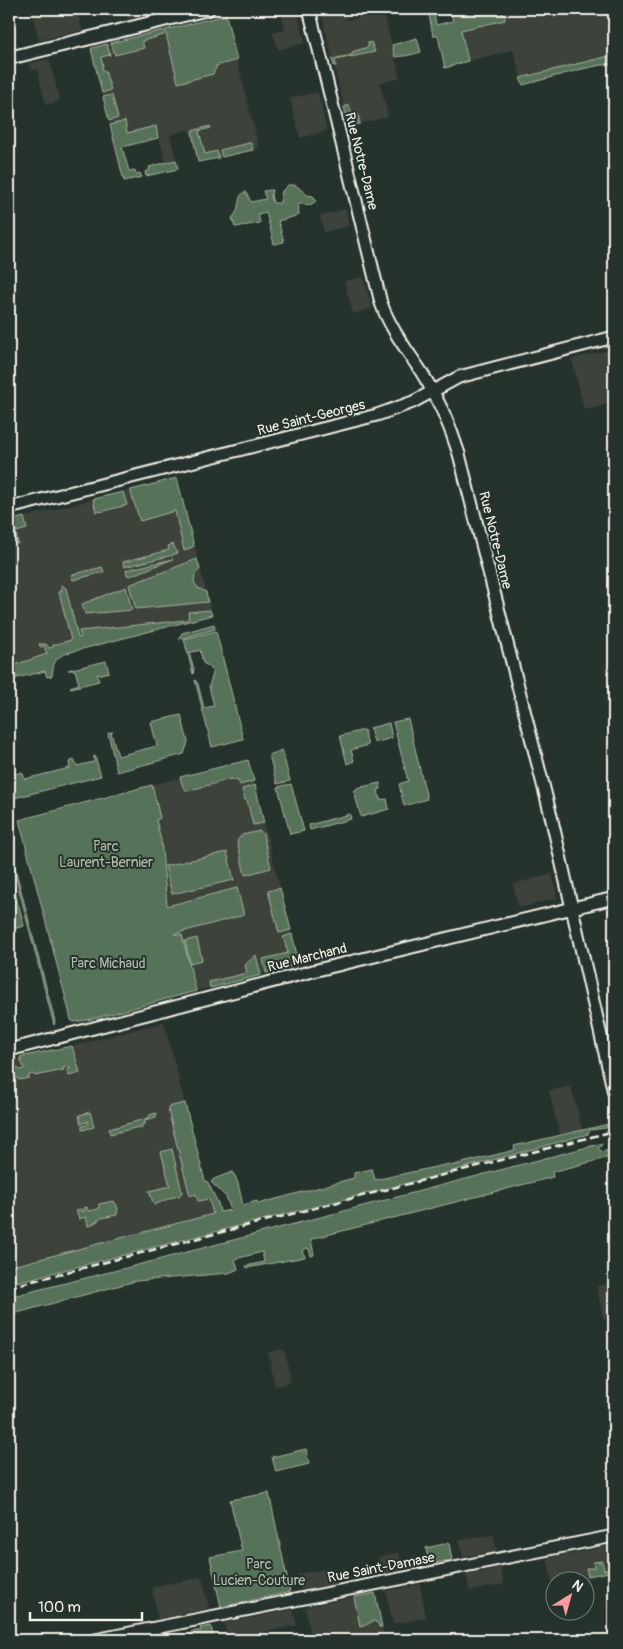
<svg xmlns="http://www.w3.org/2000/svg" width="623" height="1649" viewBox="0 0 623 1649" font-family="Pangolin,sans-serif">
  <rect width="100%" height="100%" fill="#26332d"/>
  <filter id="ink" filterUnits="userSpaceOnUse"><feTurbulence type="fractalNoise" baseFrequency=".02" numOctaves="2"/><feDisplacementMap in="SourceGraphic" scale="10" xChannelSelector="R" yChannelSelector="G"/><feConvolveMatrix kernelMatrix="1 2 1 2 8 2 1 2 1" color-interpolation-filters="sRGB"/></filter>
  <g filter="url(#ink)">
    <path fill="#3c423b" d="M31 9H77L82 30 39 41Z
      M125 9H167L128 19Z
      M280 9H297L305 43 278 50 273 33 285 30Z
      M320 9H345L347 20 365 16 364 9H383L400 78 380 83 388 117 349 126Z
      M480 9H614V65H601L582 69 523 85 513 50 468 61 460 30 484 25Z
      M165 30 178 83 213 74 216 66 237 60 259 148 198 162 189 129 170 135 178 169 160 164 166 162 159 138 116 148 91 50 92 48Z
      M49 59 60 101 46 105 37 69 32 70 28 64Z
      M318 92 327 131 300 138 290 98Z
      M346 209 349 226 324 232 320 216Z
      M363 277 372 308 353 314 344 281Z
      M614 349V403L584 410 572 359Z
      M177 478 212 615 9 669V521Z
      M248 760 299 964 196 991 182 935 172 934 169 923 161 840 156 820 160 818 152 785Z
      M552 874 557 898 519 908 513 884Z
      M164 1022 213 1214 9 1267V1060L52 1049 53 1051Z
      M571 1086 582 1130 560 1135 549 1091Z
      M609 1284 612 1299H614V1317L604 1319 596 1286Z
      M284 1349 291 1382 275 1386 268 1352Z
      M493 1535 497 1551 463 1557 459 1540Z
      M614 1545V1571L587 1577 593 1601 586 1603V1582H556L555 1597 547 1558Z
      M399 1553 403 1570 382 1574 378 1557Z
      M500 1567 504 1584 470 1591 466 1575Z
      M331 1568 334 1584 301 1590 298 1574Z
      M202 1577 209 1609 158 1619 152 1587Z
      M420 1584 426 1618 393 1624 386 1591Z
      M375 1593 385 1640H312L305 1607Z
      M293 1609 297 1625 261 1633 262 1640H228L224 1623Z"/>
    <path fill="#577258" stroke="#a6b2a0" d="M428 9H433L436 25 453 21 450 9H502V14H504L505 20 461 30 468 61 445 68 438 36H433Z
      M226 15 237 60 216 66V69L214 70V73L213 74 178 83 165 30Z
      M163 30 164 35 142 41 144 48 115 55 111 43Z
      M417 38 421 52 410 55 395 57 392 45Z
      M371 42 375 52 335 60 336 66H334L332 59 352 55V52L368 47V43Z
      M107 44 110 55 101 57 103 66 102 67 103 71H105L111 90 102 93 91 49 92 48Z
      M613 55H614V65H601L582 69 523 85 520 78Z
      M112 95 118 118 109 121 103 97Z
      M349 105 352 115 358 114 360 124 349 126 344 107Z
      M125 121 127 133 156 126 158 138 122 147 129 171 135 170 136 174 140 173 142 177 124 181 110 125Z
      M210 126 211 128 199 131 205 154 217 151 219 158 198 162 192 131Z
      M249 143H251L253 150 222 157 220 150Z
      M176 160 178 169 146 176 145 172 150 170 149 167Z
      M288 185C299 184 299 189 307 195L313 196 316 201 310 205 298 204 299 215 278 221 284 242 274 244 266 212 258 214 260 223 235 227 232 218C235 215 238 211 238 206 240 199 238 195 246 192L251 202 266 199 263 191 272 190 271 195 273 203H280L282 191Z
      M177 478 194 546 184 551 175 511 140 521 131 493V490Z
      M123 492 127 505 100 512 99 511 96 512 93 499Z
      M24 517 27 529 16 532 18 544H17L11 520Z
      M173 544 177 553 173 555 124 567 123 562 169 550 168 546Z
      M173 559 130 576 127 575 126 570Z
      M197 559 200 569 195 574 194 582 198 588 206 592 208 602 136 609 129 585Z
      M102 567 104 572 73 580 71 575Z
      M61 585 66 588 78 638 81 637 79 631 186 620 189 618 188 612 210 610 212 615 67 653C55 657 53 664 52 676L47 677 45 671 9 680V667L47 654 44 646 40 647 39 644H46L49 648 53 647V645L71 640 59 592 62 591Z
      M126 587 132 610 85 614 82 604Z
      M214 624 215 629 179 639 182 633Z
      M216 631 243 739 212 747 195 680 198 684 204 708 214 706 209 686 213 674 210 667 203 663 200 650 189 653 194 669 193 674 184 639Z
      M106 661 109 672 97 675 99 681 71 688 70 687 79 684 75 670H68Z
      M181 715 188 742 184 754 117 772 108 733 113 732 111 733 118 756 157 746 151 722Z
      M408 719 427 799 404 806 399 784 408 781 393 722Z
      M389 723 392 738 374 743V739H373L370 728Z
      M364 730 368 745 351 750 354 761 347 764 340 736Z
      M9 749 15 774 22 772 25 779 70 768 69 762 74 760 77 766 94 762V756H95L101 776 14 798 9 782Z
      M282 750 290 781 277 784 269 755Z
      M248 760 254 781 240 785 238 781 231 779 187 791 183 787 180 777Z
      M380 783 381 789 378 790 380 800 387 799 389 809 361 817 354 791 357 788Z
      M291 784 304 831 290 834 278 787Z
      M152 785 160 818 156 820 161 840 167 906 237 888 244 915 174 934 182 935 196 991 92 1019 74 1022 71 1020 69 1011 19 820Z
      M255 785 264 823 253 825 247 800H245L242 789Z
      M350 814 351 819 310 830 309 825Z
      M260 831 263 834 271 868 245 875 237 841 242 835Z
      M227 852 234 880 172 894 165 866Z
      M13 860 55 1021 54 1025 12 863Z
      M9 867 24 926 9 930Z
      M280 888 291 930 279 933 268 891Z
      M292 934 299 964 266 973 263 959 288 953 283 937Z
      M197 938 202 960 190 963 185 941Z
      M256 955 261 975 210 988 209 982 247 973 245 965Z
      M72 1046 80 1073 69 1076 67 1069H70L69 1066 63 1068 64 1070 35 1076 33 1074 29 1075V1078L19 1080 18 1078 12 1080 9 1083V1060L14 1059 17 1068 20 1070 24 1069 20 1057Z
      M185 1103 205 1181H207L218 1203 220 1212 231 1210 226 1197 211 1182 214 1179 232 1172C239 1179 240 1195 243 1205L257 1201 258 1204 354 1178V1173L372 1169 375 1180 449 1164 450 1166 515 1150 514 1146 613 1123V1126L608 1127V1125L606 1126V1128L590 1130 588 1134 420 1180 9 1284V1267L213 1214 209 1199 198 1201 196 1194 190 1196 168 1110V1107Z
      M90 1112 94 1127 82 1130V1126L87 1125 89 1121 81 1124 79 1115Z
      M156 1113V1117L145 1120V1124L142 1125V1128H139V1127L110 1134 109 1129 148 1118 150 1115Z
      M603 1143 598 1149 603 1152 614 1148V1156L552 1172 553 1177 311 1239 314 1255 311 1256 309 1249 306 1248 302 1251 305 1257 247 1268 246 1266 264 1262 262 1252 235 1259 238 1269 229 1273 136 1281 9 1315V1297L138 1265Z
      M172 1149 182 1192 179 1196 170 1198 154 1205 149 1191 170 1186 161 1152Z
      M114 1201 118 1208 117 1215 101 1218 92 1225 88 1226 86 1217 79 1219 76 1210 82 1209V1212L85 1211 84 1208 87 1207 88 1211 99 1209V1204Z
      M306 1449 309 1464 276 1472 272 1457Z
      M269 1493 290 1592 221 1607 210 1557 242 1551 230 1500Z
      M449 1543 452 1560 429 1564 426 1548Z
      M602 1561 604 1570 614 1568V1571L588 1576 586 1568H594L593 1562Z
      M375 1593 382 1627H379L378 1623 373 1621 368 1624 360 1626 354 1597Z
      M211 1626 214 1640H207L205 1637 201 1638 200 1640H186L192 1631H201L200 1628Z"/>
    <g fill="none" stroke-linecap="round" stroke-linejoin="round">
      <defs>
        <path id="secondary" d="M309 9 381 303C391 330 407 350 422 373 438 398 450 425 459 454L551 816 614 1093
          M9 508 377 415 413 402 459 377 614 337
          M9 1050 313 971 614 898
          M95 1640 614 1536"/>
        <path id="primary" d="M9 58 208 9"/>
      </defs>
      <use href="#secondary" stroke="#f4f1e8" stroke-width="15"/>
      <use href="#primary" stroke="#f4f1e8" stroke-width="16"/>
      <use href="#secondary" stroke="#26332d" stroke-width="11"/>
      <use href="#primary" stroke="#26332d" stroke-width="12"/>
      <path stroke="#f4f1e8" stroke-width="2.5" stroke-dasharray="8 4" stroke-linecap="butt" d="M9 1287 614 1131"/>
    </g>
  </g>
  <g text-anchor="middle" stroke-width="4" stroke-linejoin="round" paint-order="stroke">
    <g font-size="14" fill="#f4f1e8" stroke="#26332d">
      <text transform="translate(362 161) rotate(76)" y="5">Rue Notre-Dame</text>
      <text transform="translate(311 417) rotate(-14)" y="5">Rue Saint-Georges</text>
      <text transform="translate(496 540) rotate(76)" y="5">Rue Notre-Dame</text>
      <text transform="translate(307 957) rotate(-14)" y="5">Rue Marchand</text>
      <text transform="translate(381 1567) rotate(-11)" y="5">Rue Saint-Damase</text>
    </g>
    <g font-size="14" fill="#b5beae" stroke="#26332d">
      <text x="106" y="851">Parc<tspan x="106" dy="16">Laurent-Bernier</tspan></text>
      <text x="108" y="968">Parc Michaud</text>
      <text x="259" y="1569">Parc<tspan x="259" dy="16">Lucien-Couture</tspan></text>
    </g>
  </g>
  <rect width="623" height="1649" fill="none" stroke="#26332d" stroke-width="30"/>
  <rect x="15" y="15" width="593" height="1619" fill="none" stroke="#f4f1e8" stroke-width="2" filter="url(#ink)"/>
  <g transform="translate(570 1596) rotate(37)"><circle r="24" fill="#26332d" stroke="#787f78"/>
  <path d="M0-4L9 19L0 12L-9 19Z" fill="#ff9aa2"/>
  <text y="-8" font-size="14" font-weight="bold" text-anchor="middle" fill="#f4f1e8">N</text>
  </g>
  <path d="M30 1612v8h112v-8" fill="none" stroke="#f4f1e8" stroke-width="2.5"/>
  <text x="38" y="1612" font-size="15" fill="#f4f1e8" stroke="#26332d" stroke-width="4" paint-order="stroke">100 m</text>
</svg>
